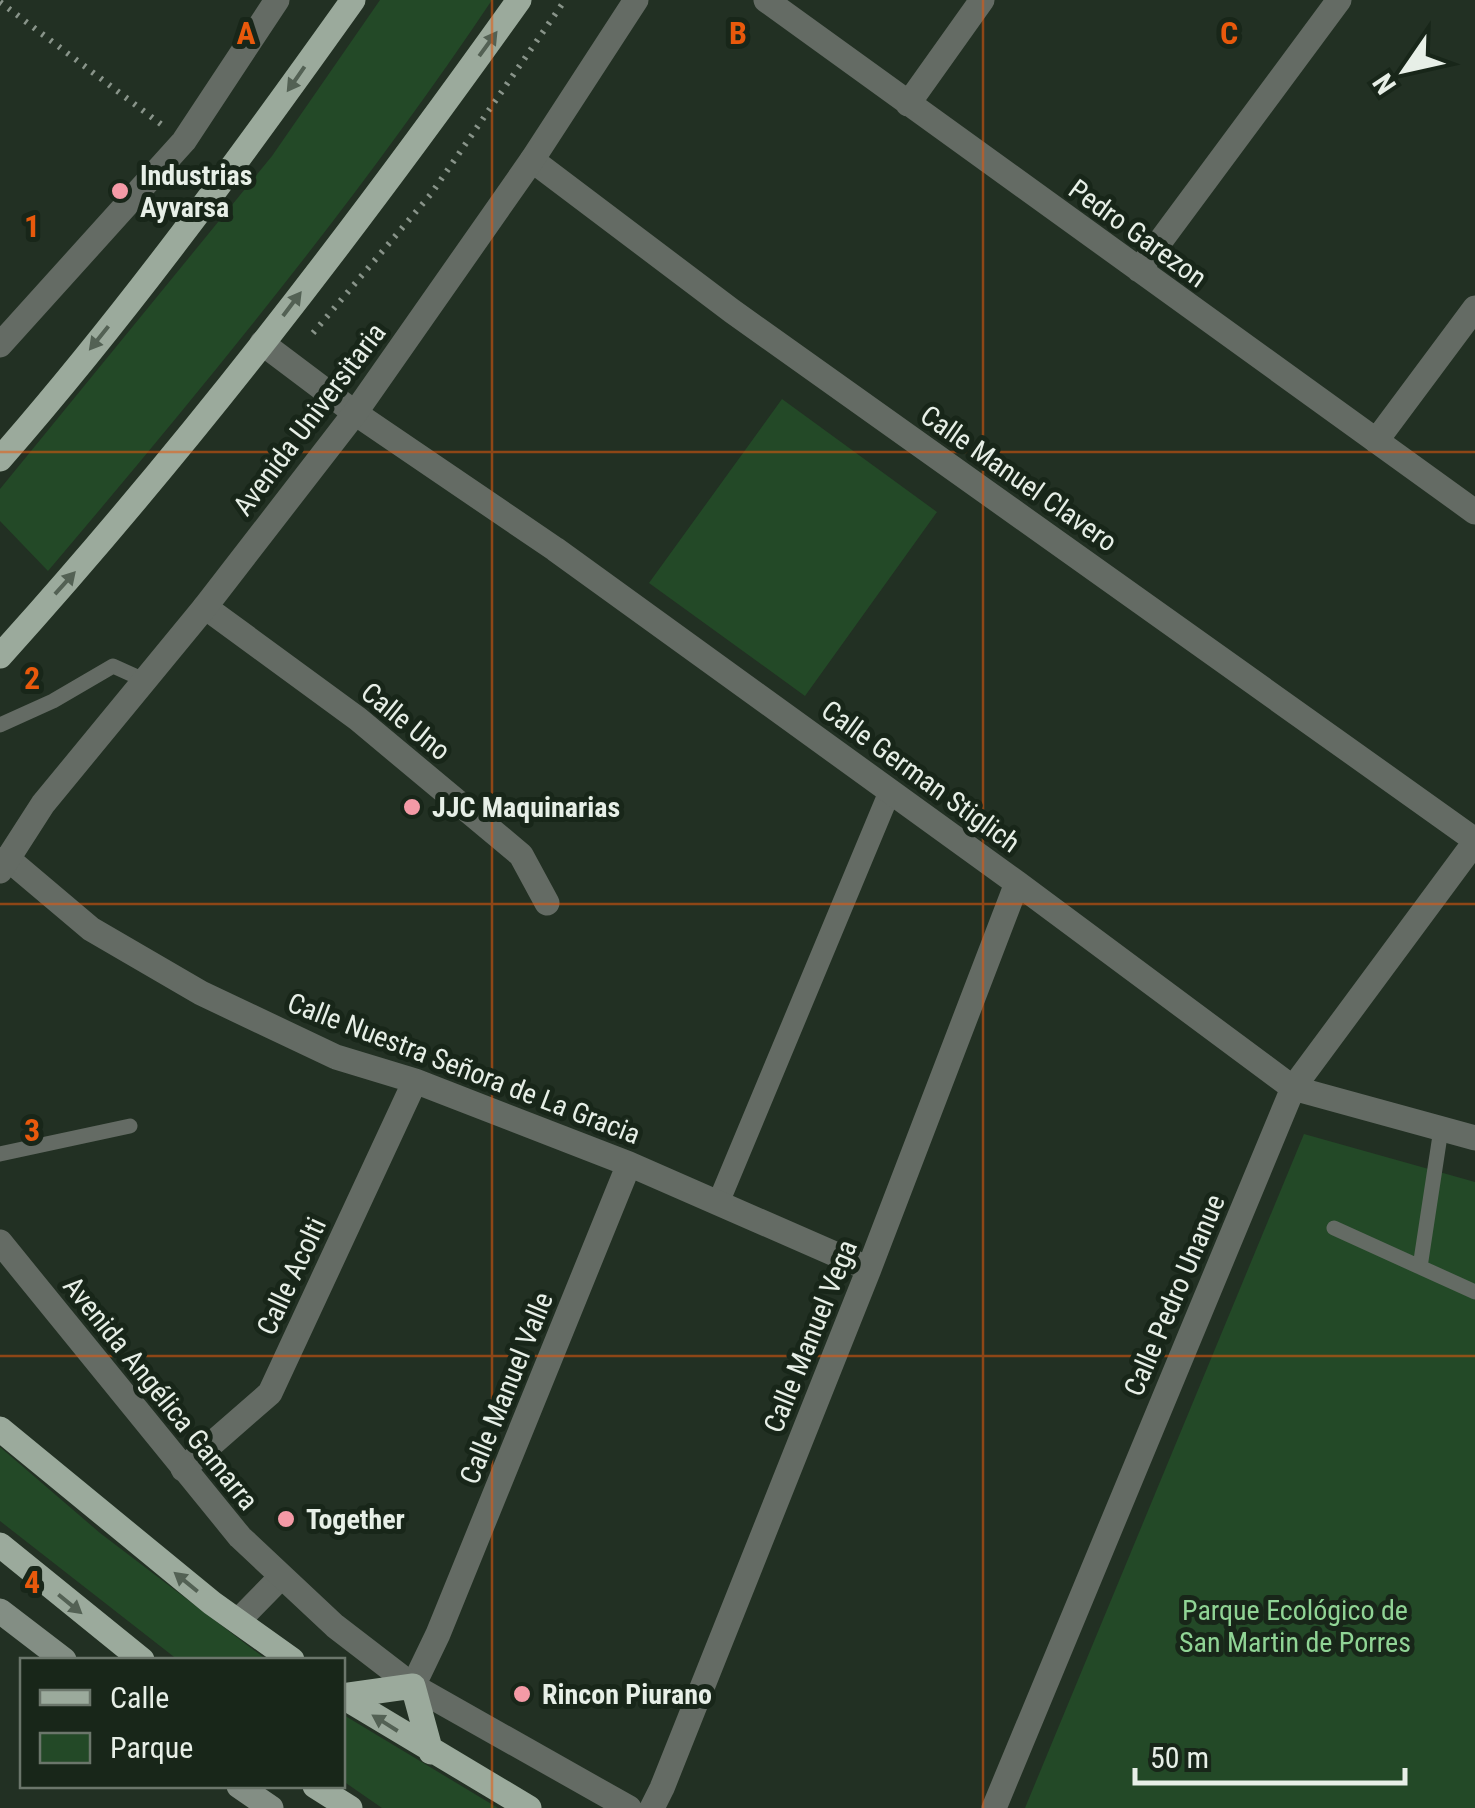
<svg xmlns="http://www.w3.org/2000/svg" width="1475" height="1808" viewBox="0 0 1475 1808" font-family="'Roboto Condensed',sans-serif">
  <rect width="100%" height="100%" fill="#223023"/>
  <path fill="#234927" d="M380 0H492C358 200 204 387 48 571L0 521V489L272 156Z
    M782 399 937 512 805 696 649 583Z
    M1304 1134 1475 1182V1808H1025Z
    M0 1447 100 1533 267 1660H178L0 1521Z
    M342 1714 498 1808H382L343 1781Z"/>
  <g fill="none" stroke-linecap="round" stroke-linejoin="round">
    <path stroke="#89948a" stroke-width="6" stroke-dasharray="2.5 8" stroke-linecap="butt" d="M0 2 162 125
      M313 333 431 194 565 0"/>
    <path stroke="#646b64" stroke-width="15" d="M0 725 53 701 113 666 144 680
      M0 1154 130 1126
      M1334 1228 1475 1292
      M1420 1267 1441 1129"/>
    <path stroke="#646b64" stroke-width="22" d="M719 1201 890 791"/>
    <path stroke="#646b64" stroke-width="25" d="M766 0 1475 512
      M908 104 982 0
      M532 160 732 311 1475 840
      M1139 270 1339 0
      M262 343 355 413 555 549 1017 883 1293 1088 1475 1138
      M1376 441 1475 308
      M205 607 358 719 521 855 547 903
      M7 858 91 929 201 993 336 1057 415 1081 629 1164 869 1269
      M629 1164 438 1634 413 1686 629 1808
      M183 1469 270 1393 415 1081
      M238 1621 281 1577
      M652 1808 662 1788 869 1269 1017 883
      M994 1808 1293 1088 1475 842"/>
    <path stroke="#646b64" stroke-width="25" d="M0 345 184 141 277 0
      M0 871 43 804 205 607 355 413 532 160 636 0
      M0 1242 240 1537 335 1626 413 1686"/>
    <path stroke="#838e84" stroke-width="25" d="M0 1611 64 1660
      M239 1786 271 1808"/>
    <path stroke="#9baa9c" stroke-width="25" d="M0 459C127 314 241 157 353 0
      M0 656C187 449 357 227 519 0
      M0 1429 212 1603 292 1660
      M0 1545 142 1660
      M342 1696 529 1808
      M342 1696 413 1686 431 1752
      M315 1786 350 1808"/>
  </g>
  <defs><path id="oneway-solid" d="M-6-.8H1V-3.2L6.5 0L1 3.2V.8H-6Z" transform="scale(2.5)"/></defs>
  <g fill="#536154">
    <use href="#oneway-solid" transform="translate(488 44) rotate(-54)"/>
    <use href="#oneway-solid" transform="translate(296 79) rotate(125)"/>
    <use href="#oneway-solid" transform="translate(292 304) rotate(-53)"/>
    <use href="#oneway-solid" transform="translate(99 338) rotate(129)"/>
    <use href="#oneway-solid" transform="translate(65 583) rotate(-48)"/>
    <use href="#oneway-solid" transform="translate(186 1582) rotate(-141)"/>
    <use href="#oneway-solid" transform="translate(70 1604) rotate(39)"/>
    <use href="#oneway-solid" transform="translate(385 1723) rotate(-148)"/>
  </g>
  <path fill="none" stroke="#e8590c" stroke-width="2.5" stroke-opacity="0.55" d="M492 0V1808M983 0V1808M0 452H1475M0 904H1475M0 1356H1475"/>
  <g fill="#f49aa6" stroke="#182619" stroke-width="4">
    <circle cx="120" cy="191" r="10"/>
    <circle cx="412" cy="807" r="10"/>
    <circle cx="286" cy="1519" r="10"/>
    <circle cx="522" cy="1694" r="10"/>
  </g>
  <g text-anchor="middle" stroke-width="10" stroke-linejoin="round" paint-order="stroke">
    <g font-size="28" font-weight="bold" fill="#e7efe7" stroke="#182619" text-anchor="start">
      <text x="140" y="185">Industrias<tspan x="140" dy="32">Ayvarsa</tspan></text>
      <text x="432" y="817">JJC Maquinarias</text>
      <text x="306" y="1529">Together</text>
      <text x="542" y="1704">Rincon Piurano</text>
    </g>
    <g font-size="28" fill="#e7efe7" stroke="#182619">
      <text transform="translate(1138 233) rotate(36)" y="10">Pedro Garezon</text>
      <text transform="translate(309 419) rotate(-53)" y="10">Avenida Universitaria</text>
      <text transform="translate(1019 478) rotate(35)" y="10">Calle Manuel Clavero</text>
      <text transform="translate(406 721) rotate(39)" y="10">Calle Uno</text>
      <text transform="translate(921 776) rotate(36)" y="10">Calle German Stiglich</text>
      <text transform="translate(464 1068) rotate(21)" y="10">Calle Nuestra Señora de La Gracia</text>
      <text transform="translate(291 1276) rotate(-65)" y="10">Calle Acolti</text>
      <text transform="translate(1174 1295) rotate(-67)" y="10">Calle Pedro Unanue</text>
      <text transform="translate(810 1336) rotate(-68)" y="10">Calle Manuel Vega</text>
      <text transform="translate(506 1388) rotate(-68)" y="10">Calle Manuel Valle</text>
      <text transform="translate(161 1393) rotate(51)" y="10">Avenida Angélica Gamarra</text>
    </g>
    <g font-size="28" fill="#90d495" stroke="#182619">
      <text x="1295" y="1620">Parque Ecológico de<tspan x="1295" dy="32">San Martin de Porres</tspan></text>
    </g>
  </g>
  <g font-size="32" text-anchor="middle" font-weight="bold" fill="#e8590c" stroke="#182619" stroke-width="10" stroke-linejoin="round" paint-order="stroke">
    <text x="246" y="44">A</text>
    <text x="738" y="44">B</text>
    <text x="1229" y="44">C</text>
    <text x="32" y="237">1</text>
    <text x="32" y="689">2</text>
    <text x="32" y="1141">3</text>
    <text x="32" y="1593">4</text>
  </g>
  <rect x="20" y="1658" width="325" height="130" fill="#182619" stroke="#6b766b" stroke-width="2.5"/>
  <rect x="40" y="1690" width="50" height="15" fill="#9baa9c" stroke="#6b766b" stroke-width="2.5"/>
  <text x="110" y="1708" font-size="30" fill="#e7efe7">Calle</text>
  <rect x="40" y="1733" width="50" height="30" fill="#234927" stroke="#6b766b" stroke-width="2.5"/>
  <text x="110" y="1758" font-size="30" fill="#e7efe7">Parque</text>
  <g transform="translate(1405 70) rotate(236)" stroke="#182619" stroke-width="8" paint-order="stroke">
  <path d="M0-8L18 38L0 25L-18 38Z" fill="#e7efe7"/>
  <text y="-15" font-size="28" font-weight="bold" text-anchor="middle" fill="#e7efe7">N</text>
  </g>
  <path d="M1135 1768v15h270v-15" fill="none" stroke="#e7efe7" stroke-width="5"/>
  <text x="1150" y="1768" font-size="30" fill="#e7efe7" stroke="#182619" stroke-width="8" paint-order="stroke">50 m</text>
</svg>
